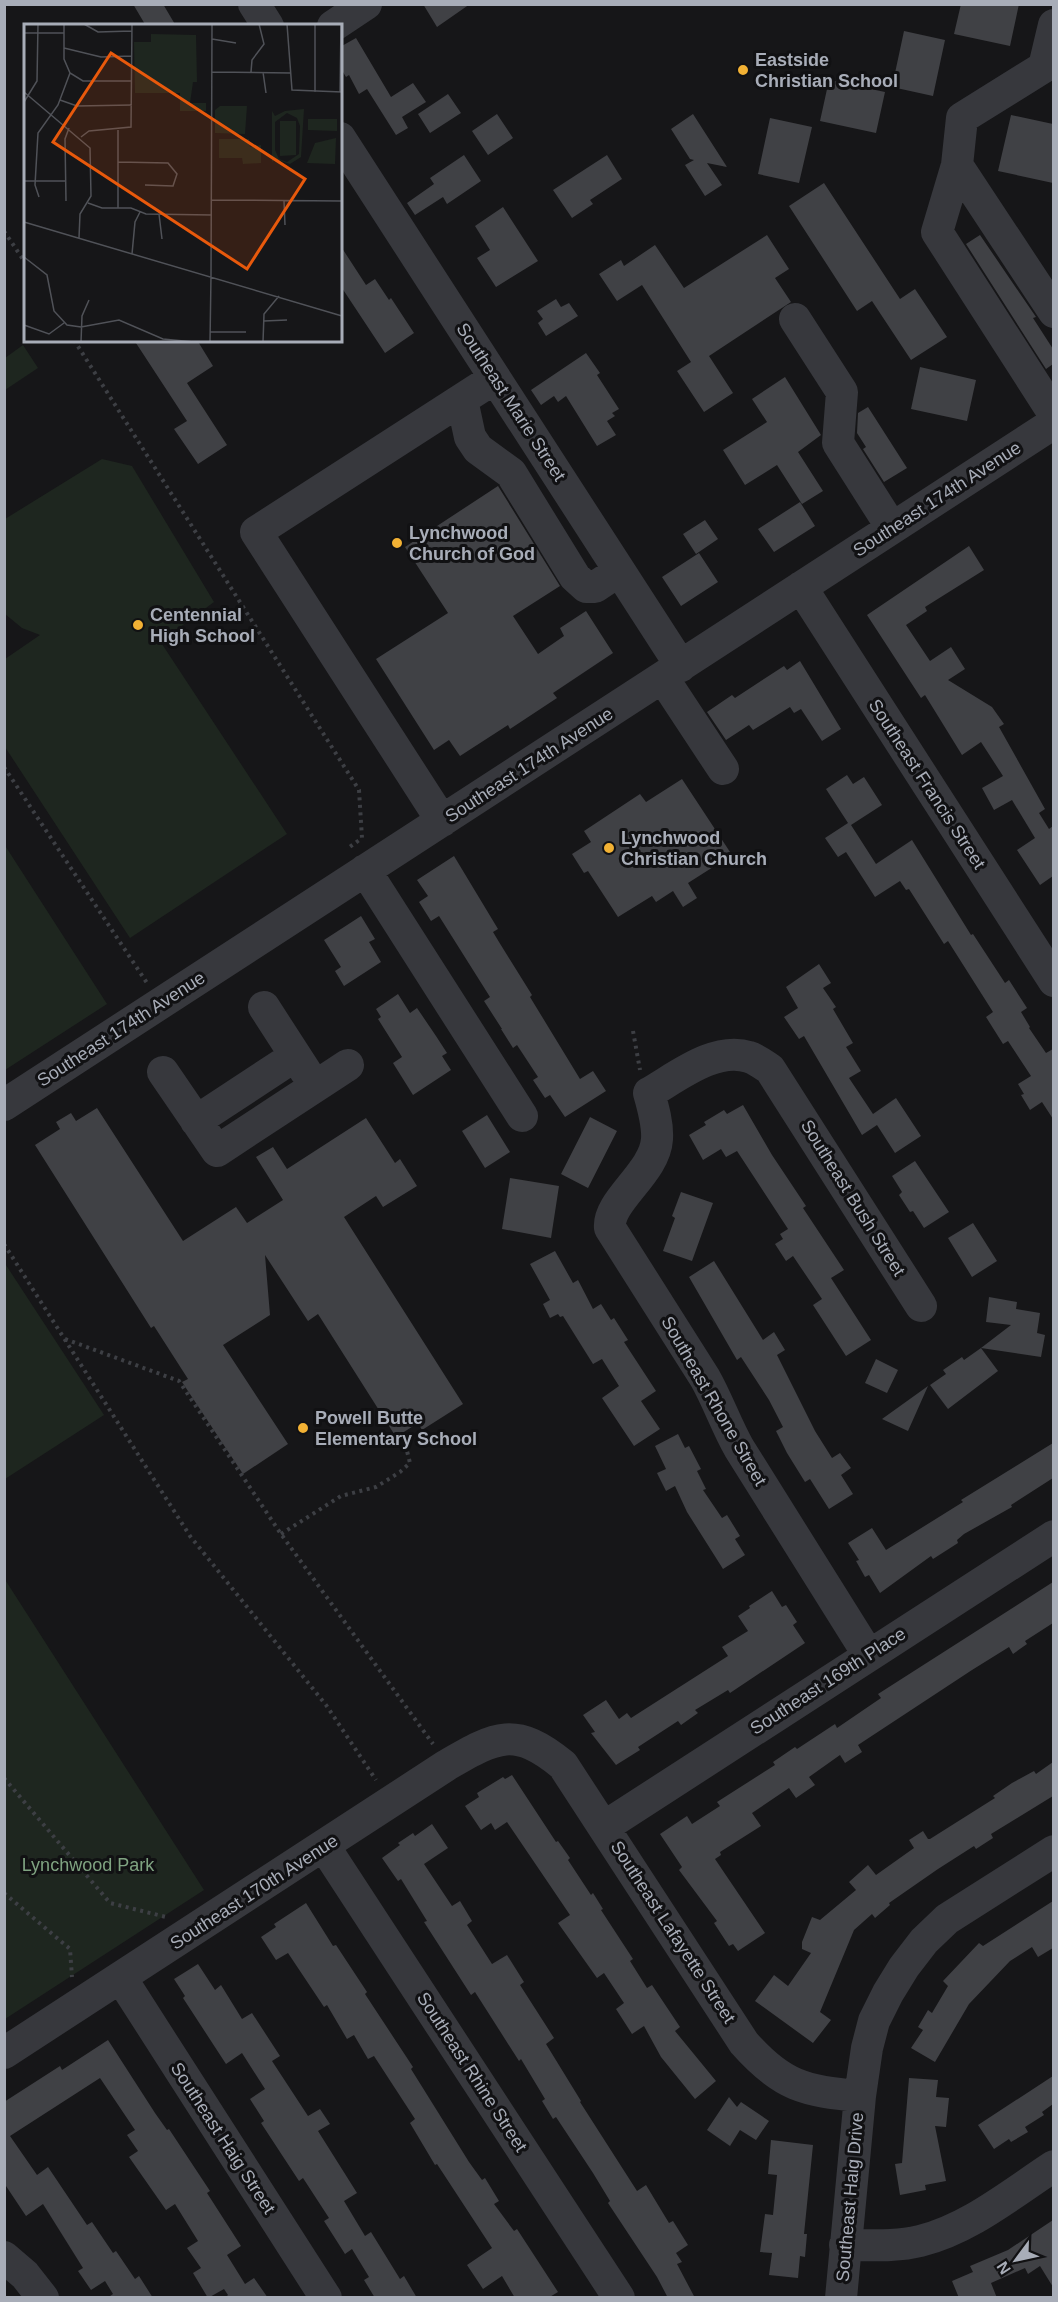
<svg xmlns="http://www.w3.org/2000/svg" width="1058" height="2302" viewBox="0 0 1058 2302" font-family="Helvetica,sans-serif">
  <rect width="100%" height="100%" fill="#161618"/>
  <path fill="#1e261f" d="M23 345 38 368 5 390V358Z
    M102 459 132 466 214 602 172 633 158 638 287 834 130 938 5 747V659L40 635 22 628 5 614V519Z
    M4 844 107 1004 5 1070H4Z
    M4 1262 104 1415 5 1479H4Z
    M4 1578 204 1890 5 2019H4Z"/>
  <path fill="#404145" d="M133 4H163L176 26H146Z
    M423 4H470L437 27Z
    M961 4H1019L1010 46 954 34Z
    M904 31 945 40 933 96 892 87Z
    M356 38 391 97 413 83 426 102 402 117 408 128 396 135 367 89 359 94 349 75 346 77 340 67V47Z
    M829 80 885 92 876 133 820 121Z
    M448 94 461 113 430 133 418 114Z
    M497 114 513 138 488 155 472 131Z
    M693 114 727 167 707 163 722 185 705 196 685 165 694 160 690 159 671 129Z
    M1011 115 1053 124V183L998 171Z
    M770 118 812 127 799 183 758 174Z
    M464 155 481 181 447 204 443 197 415 215 407 203 434 184 430 178Z
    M607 155 622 179 590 200 593 204 572 218 553 190Z
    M824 183 900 299 915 289 947 337 911 360 872 301 857 311 789 206Z
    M503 207 538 261 496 287 477 258 490 250 475 226Z
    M767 235 789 269 775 278 791 302 709 356 733 393 704 412 677 371 691 362 642 285 617 301 599 274 621 260 624 266 655 245 684 288Z
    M980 235 1036 317 1033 318 1053 349V364L1046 369 966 244Z
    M340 245 366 285 375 279 389 300 391 298 414 333 385 353 340 285Z
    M556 299 561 307 569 303 578 316 546 336 538 323 543 319 537 311Z
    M134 340H197L213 366 187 383 227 445 198 464 174 429 187 421Z
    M586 353 600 373 597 375 619 409 612 413 615 416 607 421 616 435 597 446 566 396 558 402 554 396 541 405 531 390Z
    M920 367 976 380 967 421 911 409Z
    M785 377 821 435 798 452 823 491 802 504 777 465 745 485 723 450 767 422 752 399Z
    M868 407 907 468 884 482 863 449 866 447 857 433 858 413Z
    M498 486 560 586 513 616 538 654 564 636 560 628 586 611 613 653 553 693 557 698 510 729 508 725 460 756 449 740 434 750 376 659 448 613 405 547Z
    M800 502 815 526 774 552 758 529Z
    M705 520 718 539 696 554 683 534Z
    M969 546 984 570 925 607 927 611 906 625 930 661 951 647 965 669 948 680 992 707 1004 724 999 727 1045 809 1039 813 1049 829 1053 826V876L1040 885 1017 850 1035 838 1012 800 994 810 982 788 1003 776 981 742 962 755 925 695 921 698 867 615Z
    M699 553 718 582 681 606 662 577Z
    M800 661 841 729 822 741 801 709 794 713 790 707 753 730 749 725 726 740 707 712 732 695 735 698 784 666 787 670Z
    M847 775 853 784 864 777 882 805 851 825 876 864 912 840 971 935 973 934 1005 983 1009 980 1027 1008 1021 1012 1030 1027 1029 1028 1046 1053 1053 1049V1119L1042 1102 1030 1110 1021 1095 1024 1094 1018 1084 1031 1076 1008 1041 1003 1044 986 1017 993 1012 948 941 944 944 909 889 906 890 900 881 875 897 846 852 838 857 825 838 848 823 826 789Z
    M682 779 732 855 688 883 697 898 683 907 673 891 656 902 652 896 618 917 588 871 584 873 572 854 591 842 584 831 640 794 646 802Z
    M454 856 498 929 493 932 499 942 532 995 530 997 580 1079 593 1071 606 1091 565 1117 550 1095 545 1098 533 1080 538 1077 517 1045 513 1048 501 1029H502L484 1001 490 997 439 916 431 921 419 902 428 896 417 880Z
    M361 916 375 939 369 942 381 962 344 986 335 971 341 967 324 940Z
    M819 964 831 983 823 988 836 1007 833 1009 853 1043 846 1047 861 1071 849 1078 873 1114 896 1098 921 1136 895 1153 877 1125 862 1135 804 1036 799 1039 784 1017 798 1008 786 987Z
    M398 994 410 1013 417 1008 436 1036 447 1053 442 1056 451 1070 413 1095 393 1063 402 1057 378 1019 381 1017 376 1009Z
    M743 1105 772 1155 806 1206 803 1208 844 1270 831 1278 871 1340 846 1356 813 1305 822 1299 793 1256 786 1261 775 1244 783 1239 780 1234 788 1229 737 1151 726 1157 721 1149 703 1160 689 1135 706 1125 704 1122 724 1110 727 1114Z
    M97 1108 183 1241 236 1207 247 1223 283 1200 256 1157 273 1147 287 1169 366 1118 395 1163 400 1159 417 1186 383 1207 376 1196 344 1217 463 1404 422 1430 418 1423 396 1437 318 1314 308 1321 265 1255 270 1315 223 1345 288 1444 243 1474 182 1382 188 1379 154 1326 151 1328 35 1145 60 1129 56 1122 71 1113 76 1121Z
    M487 1115 510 1152 485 1168 462 1131Z
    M590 1117 617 1131 588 1188 561 1174Z
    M915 1161 949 1212 924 1228 913 1211 910 1212 899 1195 902 1192 892 1176Z
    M510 1178 559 1186 551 1238 502 1229Z
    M681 1192 713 1203 692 1261 663 1251 675 1218 672 1216Z
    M973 1223 997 1261 972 1277 948 1238Z
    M555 1251 573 1283 578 1280 593 1309 601 1304 611 1320 614 1318 628 1340 624 1342 656 1391 641 1401 660 1429 634 1446 602 1398 619 1386 602 1359 593 1364 563 1316 560 1317 558 1314 550 1318 543 1304 550 1300 530 1264Z
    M714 1261 763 1340 774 1332 785 1350 777 1355 815 1431 832 1458 840 1453 851 1468 841 1475 853 1494 829 1509 810 1479 805 1482 787 1453 776 1431 783 1427 769 1400 741 1357 737 1360 689 1277Z
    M989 1297 1017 1302 1016 1309 1040 1313 1037 1333 1045 1335 1041 1357 981 1348 1011 1325 986 1322Z
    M981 1348 998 1371 948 1409 930 1385 946 1374 943 1370 962 1357 964 1360Z
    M876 1359 898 1370 887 1393 865 1383Z
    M928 1386 908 1431 882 1419Z
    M678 1434 685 1448 689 1446 701 1469 697 1471 706 1489 703 1490 722 1518 727 1515 740 1536 735 1539 745 1555 723 1569 687 1512 675 1486 666 1491 657 1473 666 1469 655 1446Z
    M1053 1443V1478L1011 1505 1012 1507 964 1534 957 1540 958 1543 933 1559 931 1556 880 1593 869 1575 865 1577 856 1561 859 1560 848 1543 872 1528 886 1550 963 1502 961 1500Z
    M1053 1582V1623L1025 1641 1027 1644 1013 1654 1009 1647 972 1670 858 1745 862 1752 845 1763 840 1755 809 1777 815 1785 796 1798 789 1788 752 1813 761 1826 720 1852 721 1855 715 1859 765 1933 738 1951 733 1944 729 1946 714 1923 717 1921 679 1870 682 1867 660 1834 687 1816 692 1824 720 1806 717 1802 775 1765 773 1762 795 1747 797 1749 835 1724 837 1728 881 1698 878 1694Z
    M772 1591 782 1607 786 1605 797 1622 793 1625 805 1643 730 1693 728 1690 695 1710 698 1713 681 1725 678 1721 638 1747 640 1750 616 1765 591 1733 595 1732 583 1715 606 1700 619 1719 627 1713 631 1718 728 1656 722 1647 748 1631 738 1616 750 1608 749 1606Z
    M1053 1762V1796L991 1834 993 1838 976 1849 974 1846 938 1869 889 1903 890 1905 875 1918 872 1914 854 1930 820 2012 831 2020 813 2043 755 2001 774 1975 788 1986 811 1953 802 1949V1942L812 1917 820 1920 856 1890 849 1882 868 1865 876 1875 914 1848 909 1840 923 1831 928 1839H930L995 1798 993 1796 1012 1783 1034 1771 1036 1774Z
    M512 1775 556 1842 558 1841 570 1858 568 1860 591 1895 593 1893 603 1909 601 1910 633 1959 630 1961 647 1988 652 1985 680 2027 675 2031 716 2081 695 2099 661 2057 644 2026 632 2034 616 2009 624 2003 604 1973 597 1978 558 1923 570 1915 507 1822 495 1830 491 1823 481 1830 465 1806 479 1797 477 1793 503 1777 505 1779Z
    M432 1824 448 1848 424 1864 452 1906 460 1901 472 1921 467 1925 492 1964 507 1955 524 1982 520 1985 554 2038 546 2044 581 2101 580 2102 637 2191 646 2185 669 2223 673 2221 688 2245 676 2253 682 2262 677 2264 695 2298H668L657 2277 608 2203 610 2201 593 2173 556 2117 553 2119 542 2101 545 2099 521 2059 519 2061 475 1992 471 1995 424 1922 427 1921 401 1879 398 1881 382 1858 400 1845 398 1843 413 1833 415 1836Z
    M1053 1901V1948L1038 1957 1032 1947 1010 1961 969 2004 935 2062 911 2048 923 2030 918 2027 928 2010 932 2013 948 1986 943 1981 979 1943 983 1946Z
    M306 1903 333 1946 336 1945 367 1992 365 1994 413 2067 411 2069 469 2162 482 2180 485 2178 499 2201 494 2204 514 2231 517 2229 558 2292 548 2298H515L502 2276 483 2289 467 2265 492 2248 437 2164 435 2165 410 2123 415 2119 374 2056 368 2059 354 2035 347 2039 327 2005 324 2007 288 1953 276 1960 261 1937 276 1927 274 1924Z
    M198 1964 215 1990 221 1985 242 2019 252 2013 280 2056 272 2061 308 2116 320 2109 330 2124 318 2131 357 2193 344 2201 365 2236 371 2232 400 2279 404 2276 417 2298H375L364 2280 369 2277 352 2249 345 2254 324 2221 329 2218 303 2178 299 2181 261 2123 264 2121 250 2099 265 2089 242 2053 226 2064 183 1998 185 1996 174 1979Z
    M108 2040 155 2113 167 2130 169 2129 210 2191 207 2193 241 2246 227 2255 245 2284 254 2278 268 2298H225L228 2295 224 2289 208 2298 193 2273 201 2268 187 2248 198 2241 175 2204 166 2210 129 2157 138 2151 127 2135 135 2130 100 2078 10 2136 37 2175 48 2167 87 2225 92 2222 113 2253 116 2251 135 2279 139 2276 153 2298H107L113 2294 105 2281 91 2290 78 2271 83 2268 43 2204 26 2216 4 2183V2102L60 2066 62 2070Z
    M1053 2076V2104L1042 2112 1044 2115 1025 2127 1028 2132 1011 2142 1009 2139 994 2149 978 2125Z
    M909 2078 938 2080 936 2097 949 2098 946 2127 935 2126 946 2181 925 2185 926 2190 900 2195 895 2164 902 2163Z
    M729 2097 737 2107 741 2102 769 2121 756 2140 740 2130 730 2146 707 2130Z
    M771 2140 813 2145 804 2234H807L805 2257 800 2256 798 2278 769 2275 772 2253 760 2252 765 2214 773 2215 777 2175 768 2174Z
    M1053 2220V2287L1040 2266 1028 2274 1025 2268 991 2283 997 2298H959L952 2281 973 2272 970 2266 1008 2250Z"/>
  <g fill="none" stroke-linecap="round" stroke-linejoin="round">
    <path stroke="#3d3f44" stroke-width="4" stroke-dasharray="3 4.5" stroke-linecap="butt" d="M4 231 26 264
      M74 340 359 790 362 838 347 849
      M4 767 147 983
      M633 1031 640 1070
      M4 1244 190 1536 326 1705 376 1780
      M65 1339 179 1381 281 1534 433 1744
      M281 1534 341 1496 376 1487 400 1472 410 1463 407 1451
      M4 1778 110 1903 166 1917
      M4 1893 70 1949 72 1977"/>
    <path stroke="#37383d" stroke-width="32" d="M254 4 268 26
      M1054 25 1044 67 962 118 957 165 937 232 1054 414
      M333 26 366 4
      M340 138 681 666
      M957 165 1054 312
      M795 319 842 392 838 443 892 528
      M462 400 470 437 478 449 511 473 575 577 586 587H595L619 571
      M801 587 1054 981
      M663 678 723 769
      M442 821 256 532 495 378
      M365 870 522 1116
      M264 1007 306 1072
      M163 1072 217 1151 348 1065
      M4 1105 1054 423
      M196 1121 295 1056
      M868 1654 739 1448C726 1425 718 1401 705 1378L610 1228C607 1201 655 1173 657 1139 658 1124 653 1107 649 1093 677 1077 715 1046 749 1057 756 1059 764 1065 770 1069L921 1306
      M604 1827 1054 1536
      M324 1846 619 2298
      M121 1978 326 2298
      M4 2053 447 1765C497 1736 515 1726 563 1765L744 2043C782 2086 804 2091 860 2096
      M845 2245C870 2245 896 2247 920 2241 969 2229 1011 2194 1054 2166
      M4 2257 25 2275 43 2298
      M841 2298 860 2096 867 2048 874 2021 888 1993 904 1967 924 1941 947 1919 1054 1851"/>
  </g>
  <g fill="#f2b134" stroke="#111113" stroke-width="2">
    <circle cx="743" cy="70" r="6"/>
    <circle cx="397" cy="543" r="6"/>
    <circle cx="138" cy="625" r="6"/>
    <circle cx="609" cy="848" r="6"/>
    <circle cx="303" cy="1428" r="6"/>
  </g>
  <g text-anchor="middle" stroke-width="6" stroke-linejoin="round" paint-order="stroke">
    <g font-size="18" font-weight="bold" fill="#a8adb8" stroke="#111113" text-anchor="start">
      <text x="755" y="66">Eastside<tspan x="755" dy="21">Christian School</tspan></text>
      <text x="409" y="539">Lynchwood<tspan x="409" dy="21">Church of God</tspan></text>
      <text x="150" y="621">Centennial<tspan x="150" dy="21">High School</tspan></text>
      <text x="621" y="844">Lynchwood<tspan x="621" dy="21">Christian Church</tspan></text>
      <text x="315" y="1424">Powell Butte<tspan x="315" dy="21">Elementary School</tspan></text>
    </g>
    <g font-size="18" fill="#a8adb8" stroke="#111113">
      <text transform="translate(511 402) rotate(57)" y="6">Southeast Marie Street</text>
      <text transform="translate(937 499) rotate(-33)" y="6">Southeast 174th Avenue</text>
      <text transform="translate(529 765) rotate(-33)" y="6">Southeast 174th Avenue</text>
      <text transform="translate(927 784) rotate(57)" y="6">Southeast Francis Street</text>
      <text transform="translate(121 1029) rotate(-33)" y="6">Southeast 174th Avenue</text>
      <text transform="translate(853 1198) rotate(58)" y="6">Southeast Bush Street</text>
      <text transform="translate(714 1401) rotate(60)" y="6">Southeast Rhone Street</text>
      <text transform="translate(828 1681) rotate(-33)" y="6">Southeast 169th Place</text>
      <text transform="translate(254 1892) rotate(-33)" y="6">Southeast 170th Avenue</text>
      <text transform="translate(673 1932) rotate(57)" y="6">Southeast Lafayette Street</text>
      <text transform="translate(472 2072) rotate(57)" y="6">Southeast Rhine Street</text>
      <text transform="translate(223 2138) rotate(57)" y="6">Southeast Haig Street</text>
      <text transform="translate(850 2197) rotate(-85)" y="6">Southeast Haig Drive</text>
    </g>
    <g font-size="18" fill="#7fa381" stroke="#111113">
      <text x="88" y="1871">Lynchwood Park</text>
    </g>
  </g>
  <g transform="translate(24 24)">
    <rect width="318" height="318" fill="#161618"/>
    <path d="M127 10 172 11 173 58H169L166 79H182V87H156V69H111L110 18H127ZM196 82H223L221 110 191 109V86ZM280 85 277 133 266 140 251 135 248 138V87L251 92 261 87ZM263 89 273 94 276 102 275 130 263 138 255 135 251 126V98ZM284 95H313V107L284 106ZM256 97H272V131L256 132ZM312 114 311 140 283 139 291 119ZM195 115H225L226 123 237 121V139L219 140 218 134H195Z" fill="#1e261f" fill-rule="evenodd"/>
    <path fill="none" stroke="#505258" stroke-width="1.5" d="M40 0V35L46 49 59 57H108M60 0 74 8 108 7M263 0 268 66 318 68M291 0V68M0 9H40M188 15 212 19M40 24 77 33 108 32M188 48 267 49M227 48 228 36 240 20 235 0M239 48 242 69M0 68 66 124 67 172 56 190 55 214M316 68 317 0M36 76 53 82 108 81M0 78 13 57 14 0M57 113 65 107 107 103 108 0M94 138 144 139 153 150 149 162 121 161M0 157H41M15 173 11 161 14 109 34 81 46 49M188 176 318 177M42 177 41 115 45 104M260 177 261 201M64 179 78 184H107L122 190 188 191M94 184V106M135 190 138 215M0 198 318 292M108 230 111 198 116 188M0 233 23 251 30 287 43 301 57 303 95 296 139 315 170 318M187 252 188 0M240 297 263 296M0 301 25 310 40 299M186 308H222M57 318 58 292 65 276M186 318 187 252M239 318 240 290 255 272"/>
    <path fill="#e8590c" fill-opacity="0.15" stroke="#e8590c" stroke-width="3" d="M87 29 281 155 223 245 29 118Z"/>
    <rect width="318" height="318" fill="none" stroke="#a8adb8" stroke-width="3"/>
  </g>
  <rect width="1058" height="2302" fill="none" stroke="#a8adb8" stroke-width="12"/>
  <g transform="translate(1016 2260) rotate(237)" stroke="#111113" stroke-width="4.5" paint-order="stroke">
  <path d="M0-4.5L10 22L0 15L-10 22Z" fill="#a8adb8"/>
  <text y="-9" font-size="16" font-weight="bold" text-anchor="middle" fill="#a8adb8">N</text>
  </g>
</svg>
